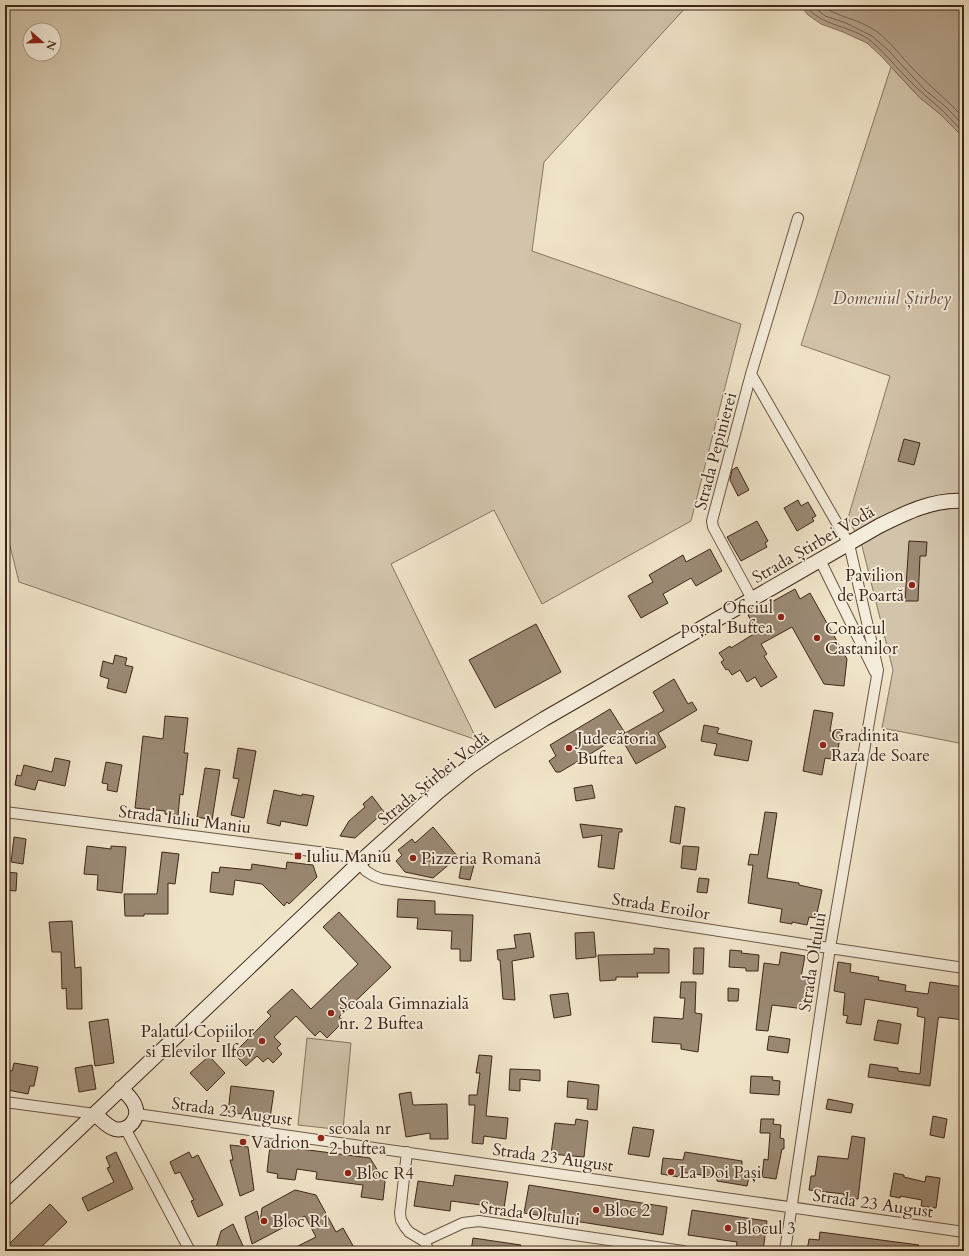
<svg xmlns="http://www.w3.org/2000/svg" width="969" height="1256" viewBox="0 0 969 1256" font-family="Cardo,serif">
  <rect width="100%" height="100%" fill="#f0e4c8"/>
  <filter id="stains"><feTurbulence type="fractalNoise" baseFrequency=".005" numOctaves="4"/><feColorMatrix values="0 0 0 0 .2 0 0 0 0 .09 0 0 0 0 .02 0 0 0 .5 -.17"/></filter>
  <radialGradient id="worn" r=".72"><stop offset=".6" stop-color="#630" stop-opacity="0"/><stop offset="1" stop-color="#630" stop-opacity=".3"/></radialGradient>
  <path fill="#d2c4aa" stroke="#887562" fill-rule="evenodd" d="M24 5H688L544 162 532 251 741 324 691 521 542 604 494 510 391 564 477 740 19 582 5 526V9ZM30 30H54V54H30Z
    M891 67 919 97 940 114 964 138V744L882 728 893 670 862 546 848 518 890 376 801 345Z
    M307 1038 351 1043 343 1130 298 1125Z"/>
  <path fill="#b4a38c" stroke="#85715e" d="M800 5H964V138L940 114 919 97 881 56 867 43 843 32 821 24 808 15Z"/>
  <g fill="none" stroke-linecap="round" stroke-linejoin="round">
    <path stroke="#7a6452" stroke-width="1" d="M805 5C821 27 851 25 871 41 884 52 895 66 907 78 918 90 931 100 943 111 950 118 957 126 964 133
      M812 5 825 16 846 23 872 36 888 50 925 90 946 107 964 126
      M820 5C837 17 859 19 876 31 891 42 902 58 915 71 931 87 948 101 964 118"/>
  </g>
  <path fill="#9b8974" stroke="#3f2619" d="M904 439 920 443 914 465 898 461Z
    M737 467 749 490 738 496 730 480 732 470Z
    M798 500 801 506 808 502 816 516 812 518 814 521 797 531 784 508Z
    M757 521 768 541 765 543 767 547 741 561 727 537Z
    M909 541 927 542 926 556H920L918 601H905Z
    M710 549 722 571 696 586 691 578 663 594 668 603 641 618 628 596 653 582 649 575 683 555 686 562Z
    M795 589 800 599 810 593 847 659 844 686 824 684 792 627 761 644 767 654 764 656 777 677 761 687 755 677 747 682 740 670 732 675 728 669 726 670 721 662 724 660 719 653 730 646 731 648 757 632 748 615Z
    M536 624 561 672 495 708 469 660Z
    M115 655 127 658 125 665 133 667 126 693 107 688 109 679 100 676 103 661 113 664Z
    M674 679 688 704 692 702 697 710 658 733 666 747 636 764 620 736 664 711 653 692Z
    M610 709 625 733 560 772H556L549 761 556 756 550 745Z
    M814 710 833 713 830 731 841 732 836 760 825 758 822 775 803 771Z
    M165 716 188 718 184 753H188L183 795 180 794 178 816 165 814V811L135 808 143 736 163 739Z
    M704 725 719 728 717 733 752 741 748 761 714 755 717 744 701 741Z
    M238 748 256 751 244 818 231 815 239 779 233 778Z
    M55 758 70 761 65 786 38 780 35 790 15 785 17 775 21 776 24 765 52 772Z
    M106 762 122 765 117 792 107 790 108 784 102 783Z
    M205 768 220 770 212 820 197 817Z
    M592 785 595 798 576 801 574 788Z
    M274 790 302 796V794L314 796 307 826 281 821 280 826 267 823Z
    M372 796 384 812 355 838 340 836 349 821 365 807 363 804Z
    M675 806 685 808 680 844 670 842Z
    M765 812 777 813 767 878 799 883V885L822 890 816 918 809 917 807 925 792 922V924L780 922 782 909 748 903 753 865H748L750 854 758 855Z
    M580 824 622 829V832H619L614 869 598 867 602 835 583 838Z
    M433 827 458 857 433 878 405 872 396 861 402 855 398 850 412 839 415 843Z
    M14 837 26 839 23 864 11 862Z
    M87 846 111 849V846L126 847 122 893 97 890 98 875 84 874Z
    M683 846 699 847 696 870 681 868Z
    M162 852 179 854 175 884 168 883V914H144V916H125L124 894H157Z
    M287 862 313 865 317 877 289 904 287 902 284 906 262 884 235 880 233 895 210 892 212 872 219 873 220 867 251 870 252 864 286 869Z
    M462 862 474 865 470 880 459 878Z
    M5 872 17 873 16 891 5 890Z
    M699 878 709 879 707 893 697 892Z
    M398 899 435 901V914L473 915 471 961H460V949H451L452 931 417 929 418 918 397 917Z
    M339 912 391 967 339 1017 344 1021 327 1038 320 1031 315 1036 296 1016 274 1037 281 1044 277 1048 282 1054 273 1063 268 1058 263 1062 257 1056 246 1066 235 1055 236 1051 271 1016 267 1012 292 989 311 1009 358 964 323 927Z
    M72 921 75 968 81 967 82 1009H67L66 988 62 989 61 952H52L49 922Z
    M594 932 596 957 576 959 575 933Z
    M530 933 534 957 512 961 515 1000 503 999 500 960H498L497 950 516 948 514 935Z
    M654 948 669 949V973H637L638 977H616V980L600 981 598 955 654 954Z
    M694 948H704L703 974H693Z
    M730 950 742 951 741 953 759 955 758 971H746V968L729 967Z
    M781 952 805 956 801 977 809 979 805 1009 772 1005 768 1031 756 1030 764 963 779 965Z
    M838 962 851 964 850 972 879 977 878 980 906 985 905 991 928 994 930 982 964 987V1020L939 1017 938 1020 930 1086 868 1077 870 1064 898 1068V1071L920 1074 925 1018 917 1016 918 1008 865 999 861 1025 846 1023 848 1016 843 1015 845 993 834 991Z
    M681 982H696L695 1013 702 1014 698 1052 681 1049V1044L652 1042 654 1017 683 1019 685 998H680Z
    M728 988 739 989 738 1001H728Z
    M568 993 571 1015 554 1018 550 995Z
    M108 1019 114 1063 95 1066 89 1022Z
    M878 1020 901 1024 898 1044 874 1040Z
    M769 1036 790 1039 788 1053 767 1050Z
    M479 1055 492 1056 486 1116 508 1118 506 1139 484 1136 483 1144 472 1143 475 1105H469V1095H477L480 1073H476Z
    M209 1056 225 1073 207 1091 190 1073Z
    M14 1063 38 1067 34 1086H30L28 1094 8 1090 10 1082 5 1081 7 1070 12 1071Z
    M92 1065 96 1089 79 1092 75 1068Z
    M510 1069 540 1070V1081L520 1079V1091L509 1090Z
    M751 1076 773 1077 772 1080 780 1081 779 1095 750 1093Z
    M568 1081 599 1085 597 1110 587 1109 588 1099 567 1097Z
    M231 1086 274 1091 270 1118 228 1112Z
    M411 1092 413 1105 447 1104 448 1139H430V1133L406 1137 399 1094Z
    M828 1099 853 1104 851 1113 826 1109Z
    M933 1116 947 1119 944 1138 930 1135Z
    M576 1119 588 1121 584 1157 551 1154 555 1123 575 1125Z
    M761 1119H774L773 1124 781 1125 780 1138 784 1139V1149H782L776 1179 762 1177 764 1159 768 1160 770 1133H760Z
    M633 1127 654 1130 649 1157 628 1154Z
    M852 1136 865 1138 858 1199 844 1197V1194L809 1190 811 1176H815L818 1156 848 1159Z
    M230 1145 248 1147 254 1190 240 1196 230 1160H233Z
    M270 1145 370 1158 385 1182 383 1200 361 1197 363 1185 316 1179 317 1172 297 1169 295 1180 277 1178 278 1174 267 1172Z
    M116 1152 133 1189 88 1211 82 1198 114 1182 107 1168 110 1167 106 1157Z
    M189 1152 192 1158 198 1155 223 1205 198 1217 191 1201 194 1200 180 1172 175 1174 170 1162Z
    M685 1152 742 1161V1170L750 1173 747 1186 717 1181V1177L680 1172 679 1177 661 1174 663 1158 683 1160Z
    M894 1173 904 1175V1177L925 1182 926 1176 940 1178 936 1208 921 1206 922 1200 900 1196V1198L890 1196Z
    M455 1175 508 1182 504 1208 451 1201 450 1211 414 1206 418 1181 453 1186Z
    M529 1185 667 1207 663 1235 524 1213Z
    M295 1190 316 1195 336 1232 343 1228 356 1251H288L316 1237 305 1216 252 1244 245 1217 257 1211 260 1223 262 1208Z
    M50 1204 67 1222 37 1251H12L7 1246Z
    M692 1210 767 1221 763 1251H736L737 1242 688 1235Z
    M233 1224 244 1248 238 1251H215L221 1231Z
    M820 1232 919 1245 918 1251H807L809 1239 819 1240Z
    M473 1238 521 1245 520 1251H471Z"/>
  <g fill="none" stroke-linecap="round" stroke-linejoin="round">
    <defs>
      <path id="street" d="M751 374 849 544 878 670 830 948 785 1251
        M820 560 875 672
        M752 599 713 527 712 521 751 374 798 218
        M5 812 342 855 359 863 366 871 374 876 382 879 816 946 964 968
        M5 1102 95 1114
        M137 1114 964 1232
        M125 1128 190 1251
        M407 1152 400 1213 401 1220 405 1227 409 1232 424 1241 429 1251
        M424 1241 463 1223 479 1221 683 1251"/>
      <path id="secondary" d="M95 1114C101 1119 107 1127 115 1129 129 1132 140 1118 135 1106 133 1099 126 1094 121 1088
        M5 1199 359 863 438 792 469 767 497 748 544 719 879 526C905 513 933 499 964 501"/>
    </defs>
    <use href="#street" stroke="#6b5645" stroke-width="12"/>
    <use href="#secondary" stroke="#3f2619" stroke-width="16"/>
    <use href="#street" stroke="#f5eddb" stroke-width="10"/>
    <use href="#secondary" stroke="#f5eddb" stroke-width="14"/>
  </g>
  <g fill="#8f2418" stroke="#f5eddb" stroke-width="1.5">
    <circle cx="912" cy="585" r="4"/>
    <circle cx="781" cy="617" r="4"/>
    <circle cx="817" cy="638" r="4"/>
    <circle cx="823" cy="745" r="4"/>
    <circle cx="569" cy="748" r="4"/>
    <rect x="294" y="852" width="8" height="8" rx="2"/>
    <circle cx="413" cy="858" r="4"/>
    <circle cx="331" cy="1013" r="4"/>
    <circle cx="262" cy="1041" r="4"/>
    <circle cx="321" cy="1138" r="4"/>
    <circle cx="243" cy="1142" r="4"/>
    <circle cx="671" cy="1172" r="4"/>
    <circle cx="348" cy="1173" r="4"/>
    <circle cx="596" cy="1210" r="4"/>
    <circle cx="264" cy="1221" r="4"/>
    <circle cx="728" cy="1228" r="4"/>
  </g>
  <g text-anchor="middle" stroke-width="3.5" stroke-linejoin="round" paint-order="stroke">
    <g font-size="17" font-style="italic" fill="#644e3d" stroke="#f5eddb">
      <text x="892" y="304">Domeniul Știrbey</text>
    </g>
    <g font-size="17" fill="#3f2619" stroke="#f5eddb">
      <text transform="translate(715 451) rotate(-75)" y="6">Strada Pepinierei</text>
      <text transform="translate(813 544) rotate(-30)" y="6">Strada Știrbei Vodă</text>
      <text transform="translate(433 778) rotate(-39)" y="6">Strada Știrbei Vodă</text>
      <text transform="translate(185 819) rotate(7)" y="6">Strada Iuliu Maniu</text>
      <text transform="translate(661 906) rotate(9)" y="6">Strada Eroilor</text>
      <text transform="translate(812 962) rotate(-81)" y="6">Strada Oltului</text>
      <text transform="translate(232 1111) rotate(8)" y="6">Strada 23 August</text>
      <text transform="translate(553 1157) rotate(8)" y="6">Strada 23 August</text>
      <text transform="translate(873 1203) rotate(8)" y="6">Strada 23 August</text>
      <text transform="translate(530 1213) rotate(7)" y="6">Strada Oltului</text>
    </g>
    <g font-size="17" fill="#3f2619" stroke="#f5eddb" text-anchor="start">
      <text x="904" y="581" text-anchor="end">Pavilion<tspan x="904" dy="20">de Poartă</tspan></text>
      <text x="773" y="613" text-anchor="end">Oficiul<tspan x="773" dy="20">poștal Buftea</tspan></text>
      <text x="825" y="634">Conacul<tspan x="825" dy="20">Castanilor</tspan></text>
      <text x="831" y="741">Gradinita<tspan x="831" dy="20">Raza de Soare</tspan></text>
      <text x="577" y="744">Judecătoria<tspan x="577" dy="20">Buftea</tspan></text>
      <text x="306" y="862">Iuliu Maniu</text>
      <text x="421" y="864">Pizzeria Romană</text>
      <text x="339" y="1009">Școala Gimnazială<tspan x="339" dy="20">nr. 2 Buftea</tspan></text>
      <text x="254" y="1037" text-anchor="end">Palatul Copiilor<tspan x="254" dy="20">si Elevilor Ilfov</tspan></text>
      <text x="329" y="1134">scoala nr<tspan x="329" dy="20">2 buftea</tspan></text>
      <text x="251" y="1148">Vadrion</text>
      <text x="679" y="1178">La Doi Pași</text>
      <text x="356" y="1179">Bloc R4</text>
      <text x="604" y="1216">Bloc 2</text>
      <text x="272" y="1227">Bloc R1</text>
      <text x="736" y="1234">Blocul 3</text>
    </g>
  </g>
  <rect width="969" height="1256" fill="none" stroke="#f0e4c8" stroke-width="20"/>
  <rect x="6" y="6" width="957" height="1244" fill="none" stroke="#3f2619" stroke-width="2"/>
  <rect x="10" y="10" width="949" height="1236" fill="none" stroke="#3f2619"/>
  <g transform="translate(42 42) rotate(110)"><circle r="19" fill="#f5eddb" stroke="#ac9d8d"/>
  <path d="M0-3L7 15L0 10L-7 15Z" fill="#8f2418"/>
  <text y="-6" font-size="11" font-weight="bold" text-anchor="middle" fill="#3f2619">N</text>
  </g>
  <rect width="100%" height="100%" filter="url(#stains)"/>
  <rect width="100%" height="100%" fill="url(#worn)"/>
</svg>
